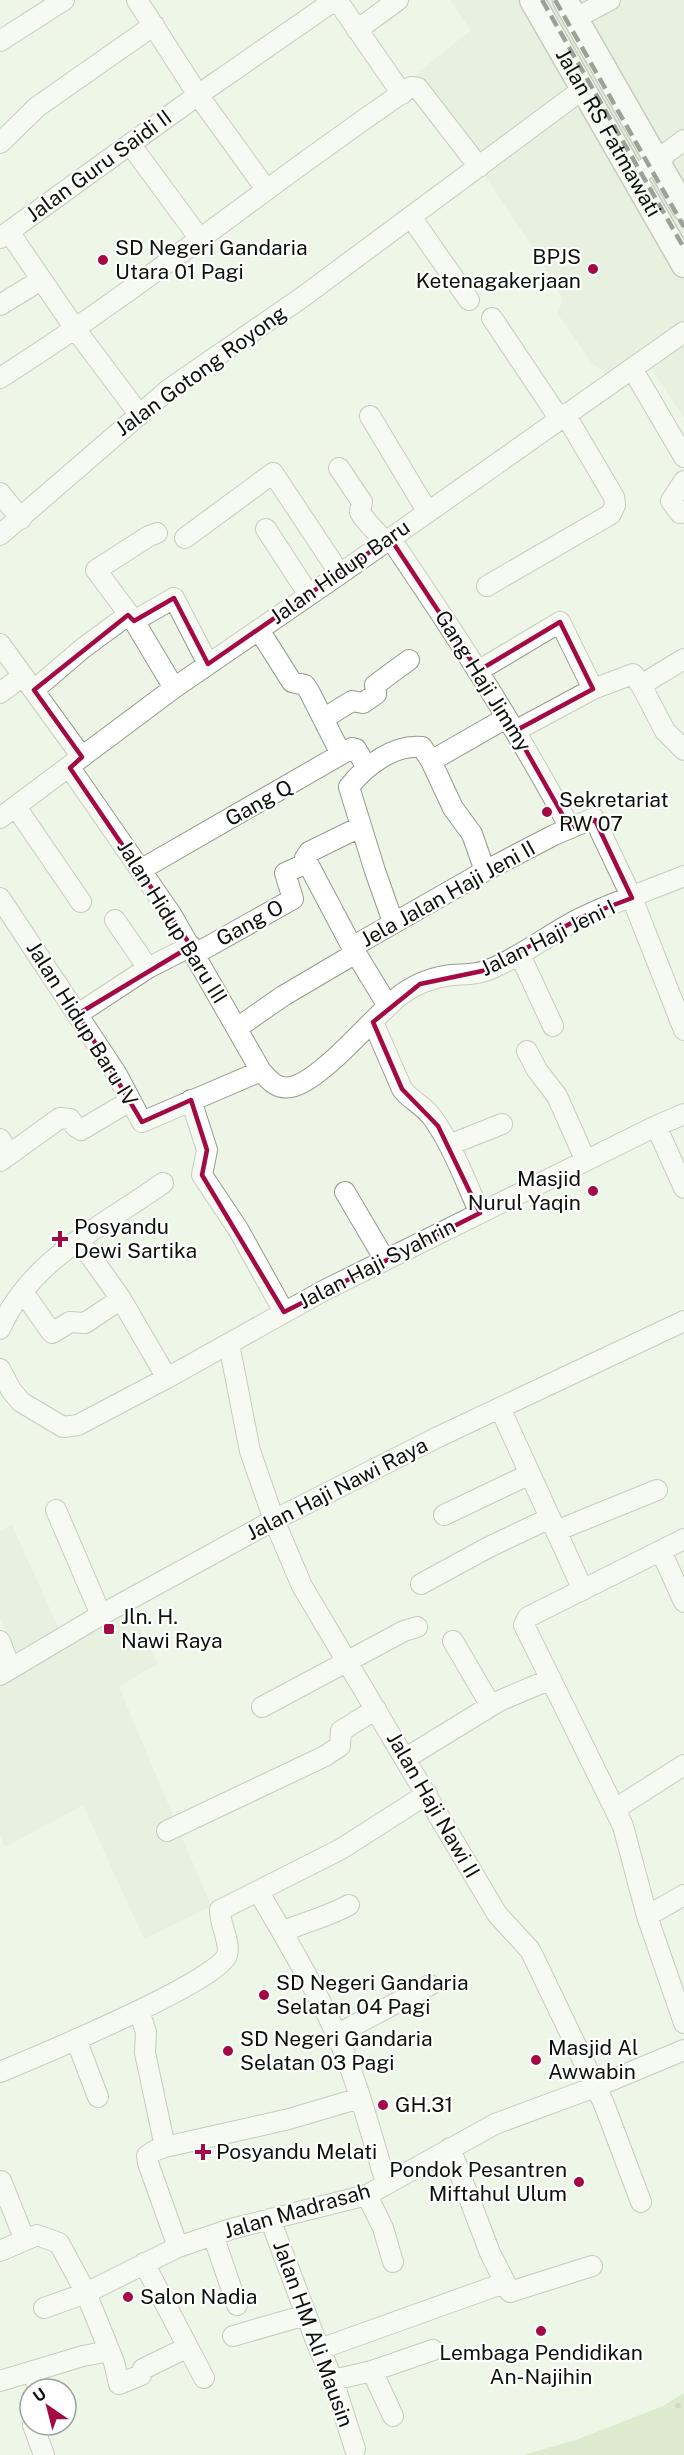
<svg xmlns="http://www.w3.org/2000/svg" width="684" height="2455" viewBox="0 0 684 2455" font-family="'Public Sans',sans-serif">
  <defs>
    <pattern id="cemetery-stones" width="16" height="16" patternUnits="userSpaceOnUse" patternTransform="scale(1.5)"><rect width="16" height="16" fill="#c6deaf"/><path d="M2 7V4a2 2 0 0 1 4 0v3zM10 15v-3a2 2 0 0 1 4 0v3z" fill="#a9bd95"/></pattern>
  </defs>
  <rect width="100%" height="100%" fill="#eef5e7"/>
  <path fill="#dfead5" d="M450 0H684V418L641 353 606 374 591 362 558 314 562 298 538 255 479 167 414 76 471 30Z
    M12 1525 67 1647 131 1612 158 1663 119 1687 211 1906 144 1939 83 1805 5 1847 0 1835V1687L24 1672 0 1619V1531Z"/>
  <path fill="#c6deaf" d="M663 2406 684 2409V2455H523L576 2440Z"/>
  <path fill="url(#cemetery-stones)" d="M684 2393V2409L663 2406Z"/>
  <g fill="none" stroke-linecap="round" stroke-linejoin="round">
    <defs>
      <path id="minor" d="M137 0 198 95 266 189
        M337 0 402 94
        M576 18 610 0
        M357 30 398 0
        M0 41 64 0
        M0 143 37 107 154 25
        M130 144 200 239
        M633 178 684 140
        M411 217 469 300
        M9 232 76 330 139 414
        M0 238 198 95 335 0
        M0 305 41 280
        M492 318 559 418
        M633 370 684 457
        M0 378C142 288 272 181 411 87L418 88 479 167
        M370 416 427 511
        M339 468 362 502 360 512C365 522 377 531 385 542
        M0 493 21 519
        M680 513 671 501 684 481
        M266 529 309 595
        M157 533 149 536 96 570 134 621 174 688
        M0 535 168 390 304 296 583 89
        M185 538 273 473 340 574
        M390 538C454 632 516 727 570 828
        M487 586 611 514 615 505 614 497 565 414
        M134 621 174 598 208 664
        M259 630 292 682 305 685 309 691 341 754
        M0 644 82 757
        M478 671 560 622 593 689
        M641 685 684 659
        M34 690 82 649 128 615
        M0 693 23 676
        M323 719 352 701 363 703 376 694 375 685 409 660
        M515 731 593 689 633 674 641 685 665 731 684 750
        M431 761 453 808 472 834 485 871
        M70 768 171 914 261 1071C269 1080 277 1090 291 1087 322 1081 374 1015 402 994 416 984 434 977 452 975 465 974 476 975 488 970 519 958 545 937 575 921 609 903 648 891 684 876
        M16 807 81 902
        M0 818 174 688 340 574 684 332
        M360 827 309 852 305 858 352 947 388 1006
        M142 869 352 748 356 749 367 768
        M0 898 116 1073 142 1122 261 1071
        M115 920 148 968
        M393 922 375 871 349 787C365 766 394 744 422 747L431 761 506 718
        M352 947 485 871 554 835 594 818 632 898 684 1030
        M195 954 293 899 285 873 307 863
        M520 955 553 1026
        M78 1014 148 968 191 946
        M373 1022 402 1089C409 1099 423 1105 432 1117 453 1146 465 1181 480 1213
        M237 1028 283 996 356 953
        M527 1051 537 1070 557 1096 585 1159
        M191 1100 207 1150 202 1175 238 1229 284 1312
        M684 1114 656 1126 684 1188
        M0 1139 9 1155
        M449 1145 502 1124
        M0 1161 60 1118 70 1119 76 1127 81 1130 130 1101
        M345 1192 385 1260
        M79 1240 121 1299 167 1378
        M23 1292 52 1333 70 1322 85 1323 121 1299
        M0 1329C31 1259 103 1226 163 1183
        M229 1344 250 1451 274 1520 302 1586 497 1914 530 1950 535 1960 604 2104 641 2202
        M0 1369 11 1390 21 1402 63 1427 78 1425 167 1378 323 1291 656 1126
        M500 1408 583 1590
        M56 1510 101 1615
        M444 1515 530 1474
        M556 1531 657 1490
        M684 1539 528 1617 524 1625 623 1826 647 1916 684 2023
        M661 1551 684 1602
        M421 1584 487 1548 550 1518
        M0 1641 10 1668
        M453 1641 491 1706
        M0 1675 101 1615 274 1520 438 1437 684 1321
        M262 1707 404 1631 417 1627
        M406 1758 499 1701 551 1679
        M615 1809 684 1765
        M167 1831 325 1756 340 1746 341 1731 376 1709
        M647 1916 684 1895
        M282 1932C305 1922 327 1917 349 1905
        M139 2011 146 2032 145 2053 165 2147 289 2119 360 2098
        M336 2035 430 1985
        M76 2039 98 2097
        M0 2072C34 2058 219 1981 227 1955 231 1943 219 1922 220 1910L258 1891
        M165 2147 154 2151 147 2156 148 2163 178 2247
        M450 2148 490 2253 510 2292 592 2266
        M1 2181 25 2240
        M386 2183C373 2141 362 2097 346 2057 324 2002 288 1942 258 1891L341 1849 427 1794
        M367 2195 383 2228 393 2262
        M270 2219 316 2341 333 2380 355 2449
        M213 2235 237 2305
        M0 2251 37 2235 59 2243 86 2293 114 2362 119 2384 141 2375 143 2369 186 2348
        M144 2263 204 2378
        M44 2308 86 2293 178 2247 231 2229 367 2195 495 2124 595 2087 684 2050
        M233 2336 306 2315
        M320 2349 504 2283
        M33 2371 38 2389
        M372 2371 433 2350
        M333 2380 372 2371 393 2416
        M0 2381 83 2356 109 2351
        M33 2425 44 2455"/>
      <g id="major">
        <path id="s1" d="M532 0 684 265"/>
        <path d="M565 0 684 208"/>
      </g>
    </defs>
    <use href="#minor" stroke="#949b8e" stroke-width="22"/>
    <use href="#major" stroke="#949b8e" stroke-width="27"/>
    <use href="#minor" stroke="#fff" stroke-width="20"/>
    <use href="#major" stroke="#fff" stroke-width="24"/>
    <path stroke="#393d36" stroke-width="4.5" stroke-dasharray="12 6" stroke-linecap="butt" d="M542 0 684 248
      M555 0 684 227"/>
  </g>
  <path d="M0 0H684V2455H0ZM390 538 478 671 560 622 593 689 515 731 570 828 595 820 632 898 582 917 487 970 420 984 373 1022 402 1089 438 1126 480 1213 284 1312 202 1175 207 1150 191 1100 142 1122 78 1014 191 946 70 768 82 757 34 690 128 615 134 621 174 598 208 664Z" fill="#eef5e7" fill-opacity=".55" fill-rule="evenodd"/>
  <path fill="none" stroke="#a30943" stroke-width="4.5" stroke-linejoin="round" d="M390 538 478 671 560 622 593 689 515 731 570 828 595 820 632 898 582 917 487 970 420 984 373 1022 402 1089 438 1126 480 1213 284 1312 202 1175 207 1150 191 1100 142 1122 78 1014 191 946 70 768 82 757 34 690 128 615 134 621 174 598 208 664Z"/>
  <g fill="#a30943" stroke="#fff" stroke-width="2">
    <circle cx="103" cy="260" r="6"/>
    <circle cx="593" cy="269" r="6"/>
    <circle cx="547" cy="812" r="6"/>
    <circle cx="593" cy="1191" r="6"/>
    <path d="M57 1230h6v6h6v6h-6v6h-6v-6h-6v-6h6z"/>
    <rect x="103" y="1623" width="12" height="12" rx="3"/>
    <circle cx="264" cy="1995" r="6"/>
    <circle cx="228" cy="2051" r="6"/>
    <circle cx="536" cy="2060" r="6"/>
    <circle cx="383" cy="2105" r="6"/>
    <path d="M200 2143h6v6h6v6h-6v6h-6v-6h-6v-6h6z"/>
    <circle cx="579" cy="2182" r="6"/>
    <circle cx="128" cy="2297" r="6"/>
    <circle cx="541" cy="2331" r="6"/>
  </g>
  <g text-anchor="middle" stroke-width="4.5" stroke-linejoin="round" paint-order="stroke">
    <g font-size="21" fill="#0e110c" stroke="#fff">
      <text dy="7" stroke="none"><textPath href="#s1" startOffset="153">Jalan RS Fatmawati</textPath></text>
      <text transform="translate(99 166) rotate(-36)" y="7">Jalan Guru Saidi II</text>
      <text transform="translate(201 371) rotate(-36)" y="7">Jalan Gotong Royong</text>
      <text transform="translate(340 572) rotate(-35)" y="7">Jalan Hidup Baru</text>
      <text transform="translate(483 681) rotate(58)" y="7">Gang Haji Jimmy</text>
      <text transform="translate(259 803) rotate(-29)" y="7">Gang Q</text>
      <text transform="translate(448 894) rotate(-29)" y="7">Jela Jalan Haji Jeni II</text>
      <text transform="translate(172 922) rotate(58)" y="7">Jalan Hidup Baru III</text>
      <text transform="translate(250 923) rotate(-29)" y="7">Gang O</text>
      <text transform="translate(548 938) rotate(-26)" y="7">Jalan Haji Jeni I</text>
      <text transform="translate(82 1024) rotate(58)" y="7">Jalan Hidup Baru IV</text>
      <text transform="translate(377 1264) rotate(-27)" y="7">Jalan Haji Syahrin</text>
      <text transform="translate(337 1489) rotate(-27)" y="7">Jalan Haji Nawi Raya</text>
      <text transform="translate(433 1805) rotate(60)" y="7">Jalan Haji Nawi II</text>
      <text transform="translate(297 2211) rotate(-16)" y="7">Jalan Madrasah</text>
      <text transform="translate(313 2334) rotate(70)" y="7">Jalan HM Ali Mausin</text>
    </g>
    <g font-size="21" fill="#0e110c" stroke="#fff" text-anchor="start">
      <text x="115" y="255">SD Negeri Gandaria<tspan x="115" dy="24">Utara 01 Pagi</tspan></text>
      <text x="581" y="264" text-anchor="end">BPJS<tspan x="581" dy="24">Ketenagakerjaan</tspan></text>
      <text x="559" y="807">Sekretariat<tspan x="559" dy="24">RW 07</tspan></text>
      <text x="581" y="1186" text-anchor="end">Masjid<tspan x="581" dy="24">Nurul Yaqin</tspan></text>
      <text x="74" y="1234">Posyandu<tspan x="74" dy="24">Dewi Sartika</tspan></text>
      <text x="121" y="1624">Jln. H.<tspan x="121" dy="24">Nawi Raya</tspan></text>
      <text x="276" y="1990">SD Negeri Gandaria<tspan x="276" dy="24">Selatan 04 Pagi</tspan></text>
      <text x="240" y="2046">SD Negeri Gandaria<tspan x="240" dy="24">Selatan 03 Pagi</tspan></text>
      <text x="548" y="2055">Masjid Al<tspan x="548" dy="24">Awwabin</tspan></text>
      <text x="395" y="2112">GH.31</text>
      <text x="216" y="2159">Posyandu Melati</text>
      <text x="567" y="2177" text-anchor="end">Pondok Pesantren<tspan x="567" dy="24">Miftahul Ulum</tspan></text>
      <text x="140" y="2304">Salon Nadia</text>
      <text x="541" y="2360" text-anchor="middle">Lembaga Pendidikan<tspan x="541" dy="24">An-Najihin</tspan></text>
    </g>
  </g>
  <g transform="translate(48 2407) rotate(325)"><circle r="28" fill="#ffffff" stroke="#9fa09e" stroke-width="1.5"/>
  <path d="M0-4.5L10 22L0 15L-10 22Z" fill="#a30943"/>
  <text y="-9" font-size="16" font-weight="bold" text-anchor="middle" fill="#0e110c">U</text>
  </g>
</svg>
